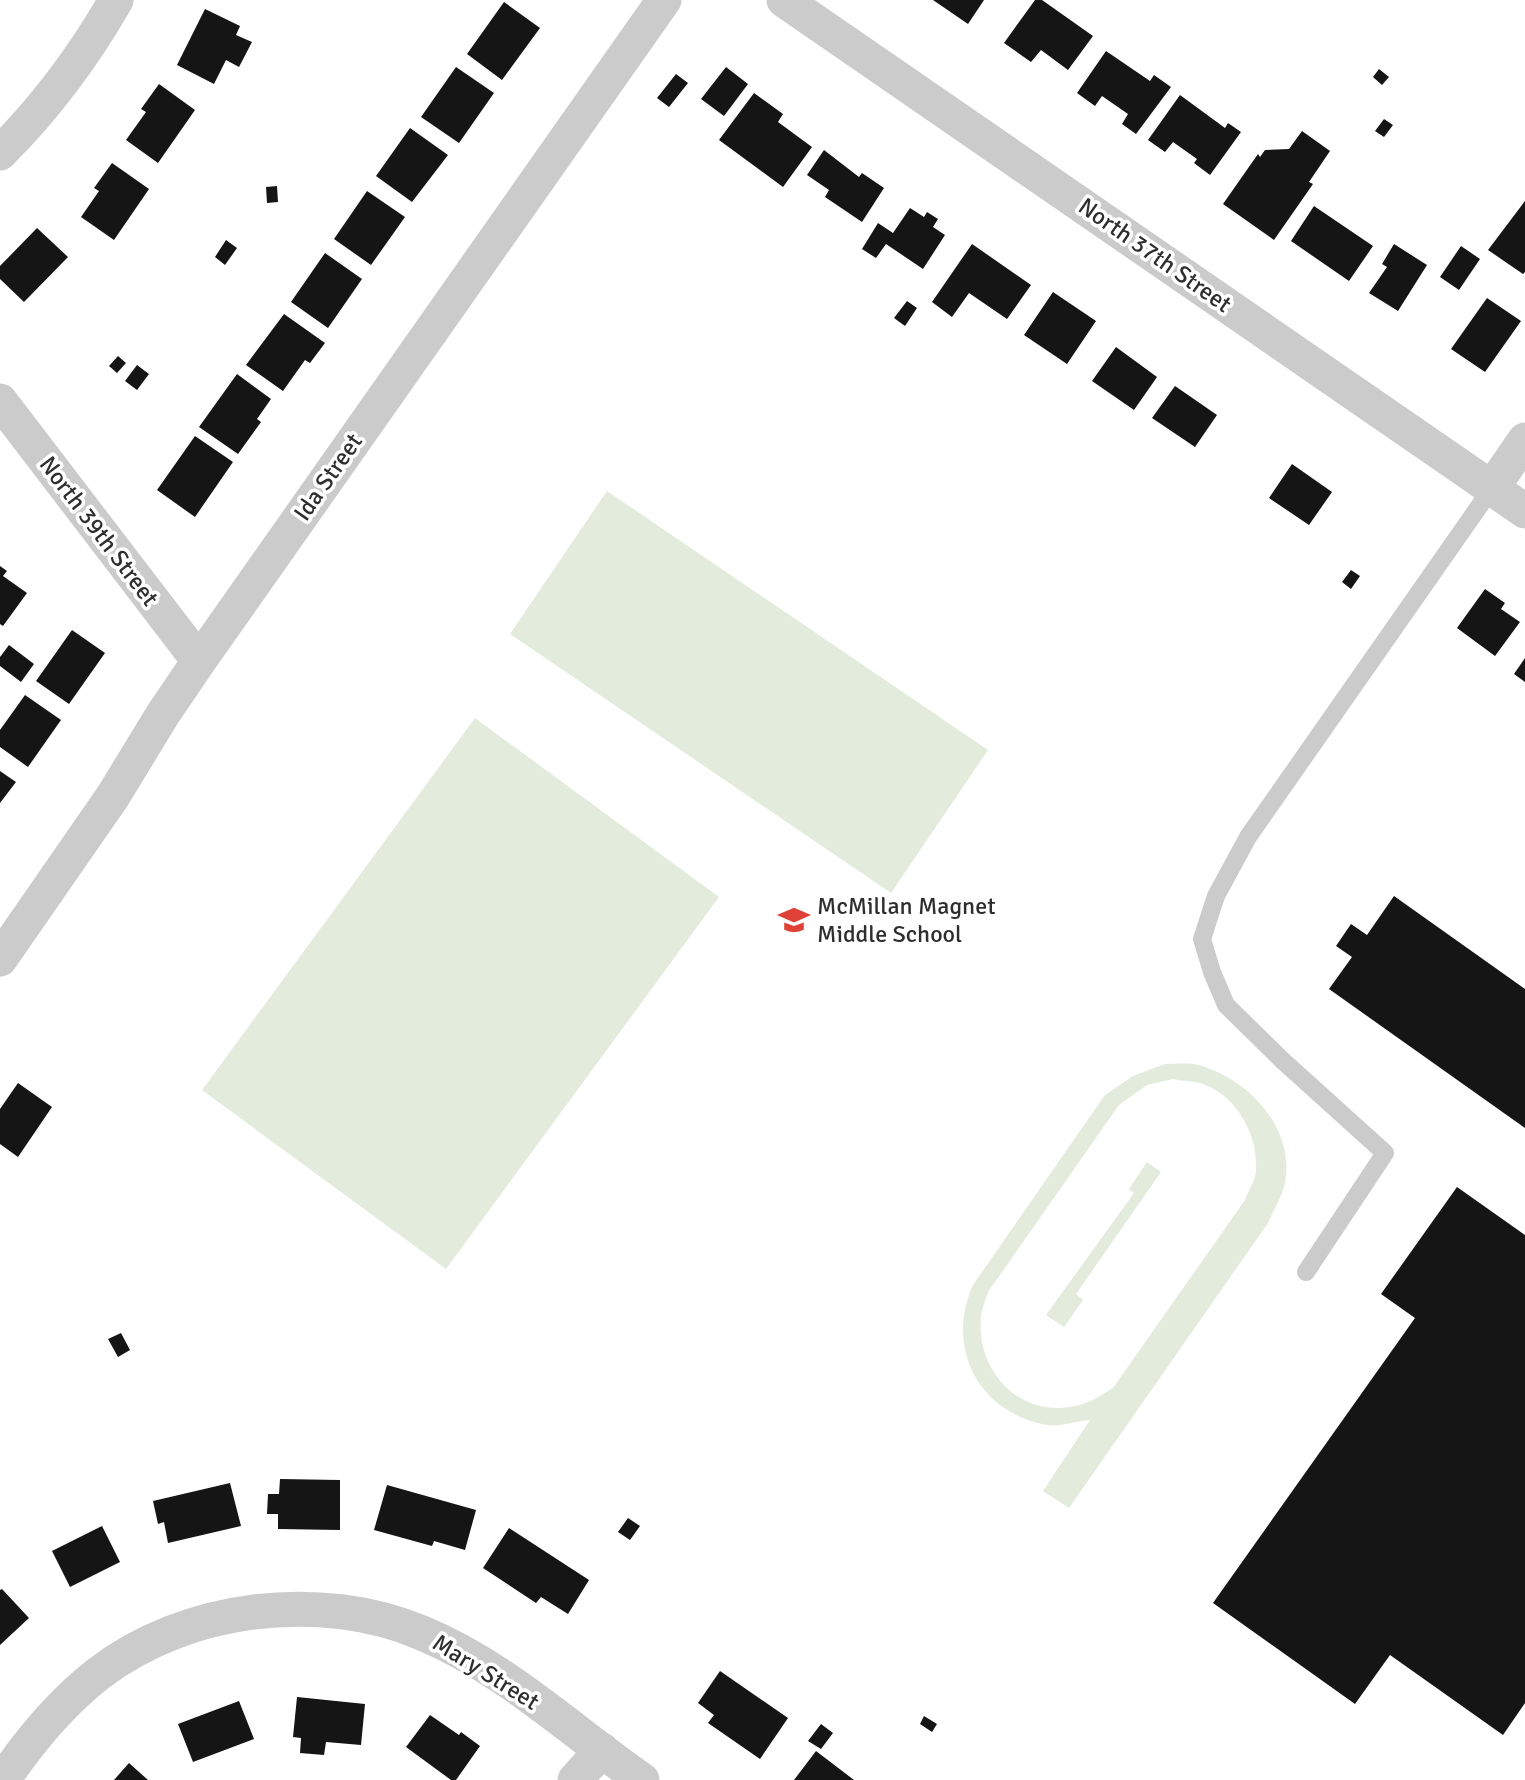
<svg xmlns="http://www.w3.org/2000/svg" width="1525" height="1780" viewBox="0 0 1525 1780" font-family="Signika,sans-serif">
  <rect width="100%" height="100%" fill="#fff"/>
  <path fill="#e2ebdc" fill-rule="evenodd" d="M607 491 988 750 891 893 510 634Z
    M475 718 719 897 446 1269 202 1090Z
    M1165 1064C1176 1064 1191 1062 1202 1066 1251 1081 1295 1130 1285 1183 1282 1197 1273 1211 1268 1223L1069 1508 1043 1491 1090 1420C1076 1421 1060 1427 1047 1425 978 1413 945 1347 973 1285L1105 1095 1133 1076ZM1173 1079C1182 1081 1192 1081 1200 1083 1236 1094 1258 1134 1256 1170 1256 1179 1248 1191 1245 1200L1113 1388C1099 1397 1086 1405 1069 1407 1016 1415 976 1368 981 1318 981 1309 986 1300 988 1292L1119 1105 1147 1085Z
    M1147 1162 1161 1172 1076 1294 1083 1300 1064 1327 1046 1315 1134 1193 1129 1189Z"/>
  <path fill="#151515" d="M933 0H984L968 24Z
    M1035 0H1042L1093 36 1068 70 1041 50 1031 62 1004 43Z
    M504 2 540 28 502 80 467 54Z
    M205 9 240 26 236 35 252 42 239 67 226 60 214 84 177 65Z
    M1106 51 1150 81 1154 75 1171 87 1136 134 1122 124 1128 114 1102 96 1095 106 1077 93Z
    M456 67 494 93 459 143 421 117Z
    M726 67 748 84 724 116 701 99Z
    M1379 69 1389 77 1382 85 1373 77Z
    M676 74 688 83 669 107 657 98Z
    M159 84 195 110 158 163 126 140 146 112 141 109Z
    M754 93 783 114 778 122 812 147 783 187 719 140Z
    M1180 95 1225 128 1228 123 1241 132 1210 175 1194 163 1197 159 1173 142 1165 152 1148 140Z
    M1384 119 1393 125 1384 137 1375 131Z
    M410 128 448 155 412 202 376 176Z
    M1302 131 1330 151 1309 182 1313 184 1274 240 1223 204 1258 154 1260 157 1265 150 1289 149Z
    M824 150 859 177 862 173 884 188 862 222 825 197 829 190 807 175Z
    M112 163 149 189 114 240 81 217 99 191 94 188Z
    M277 186 278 202 267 203 266 187Z
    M367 191 405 217 371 265 334 239Z
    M1525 201V272L1523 274 1488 250Z
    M1314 206 1373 246 1349 281 1291 241Z
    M910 208 924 217 927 212 938 219 933 227 945 235 923 269 886 244 876 258 862 249 878 223 893 233Z
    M37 228 68 257 24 302 0 279V266Z
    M226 240 237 248 225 265 215 257Z
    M972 244 1031 285 1007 319 969 293 952 317 932 302Z
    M1394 244 1427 265 1398 311 1369 293 1387 267 1382 264Z
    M1461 246 1480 259 1459 290 1440 277Z
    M325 253 362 279 328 328 291 302Z
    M1053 292 1096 321 1067 364 1024 335Z
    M1487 298 1521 321 1485 372 1451 349Z
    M907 301 917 308 905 326 894 318Z
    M284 314 325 343 310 363 305 360 283 391 246 365Z
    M1116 347 1157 377 1134 410 1092 381Z
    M118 356 126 363 117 373 109 366Z
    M137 365 149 374 137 390 125 381Z
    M237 374 271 399 257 419 261 422 238 454 199 427Z
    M1175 386 1217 415 1195 447 1152 418Z
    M195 436 233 462 195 517 157 490Z
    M1292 464 1332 492 1309 525 1269 498Z
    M0 566 7 571 3 576 27 593 3 626 0 624Z
    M1351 570 1360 576 1351 589 1342 582Z
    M1485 589 1505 603 1501 609 1520 622 1495 656 1457 628Z
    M72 630 105 653 69 704 36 681Z
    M9 645 34 664 21 682 0 666V657Z
    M1525 658V682L1514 674Z
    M25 695 61 720 28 767 0 747V730Z
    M0 771 16 782 0 803Z
    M1394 896 1525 989V1128L1329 989 1352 957 1336 946 1351 924 1367 935Z
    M18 1083 52 1107 18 1157 0 1144V1109Z
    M1457 1187 1525 1235V1703L1503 1735 1390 1655 1355 1704 1213 1603 1415 1318 1381 1294Z
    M121 1333 130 1350 118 1357 108 1339Z
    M280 1479 340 1480V1530L278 1529V1514H267L268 1494H279Z
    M230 1483 241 1526 168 1543 164 1522 158 1524 153 1501Z
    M387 1485 476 1510 465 1550 434 1541 432 1546 374 1530Z
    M628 1518 640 1526 630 1540 618 1532Z
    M102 1526 120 1562 70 1587 52 1551Z
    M509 1528 589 1580 568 1614 541 1597 536 1603 483 1568Z
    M2 1589 29 1618 0 1645V1590Z
    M720 1671 788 1718 760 1759 708 1723 714 1715 698 1703Z
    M297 1697 365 1704 361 1745 326 1742 324 1755 300 1753 301 1738 293 1737Z
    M239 1701 254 1739 193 1762 178 1724Z
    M430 1715 459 1735 461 1732 480 1746 456 1780H451L406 1747Z
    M924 1716 937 1724 932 1732 920 1724Z
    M821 1724 833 1733 821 1749 808 1741Z
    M816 1751 854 1780H794Z
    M129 1763 148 1780H114Z"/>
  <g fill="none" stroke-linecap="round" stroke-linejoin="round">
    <path stroke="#cbcbcb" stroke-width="18" d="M1306 1272 1385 1153 1282 1060 1226 1005 1212 972 1202 939 1216 896 1248 837 1492 488"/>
    <path stroke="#cbcbcb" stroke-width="35" d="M784 0 1525 511
      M0 153C46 107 84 56 116 0
      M0 401 199 661
      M1492 488 1525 440
      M0 959 113 796 163 714 199 661 664 0
      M3 1780C30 1740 60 1704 98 1674 186 1606 320 1590 422 1633 504 1667 570 1730 642 1780
      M575 1780 602 1750"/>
  </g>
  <defs>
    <symbol id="school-bare" viewBox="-9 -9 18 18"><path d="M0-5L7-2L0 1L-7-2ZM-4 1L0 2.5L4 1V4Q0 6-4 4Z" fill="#de4237" stroke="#fff" stroke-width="2.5" paint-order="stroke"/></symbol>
  </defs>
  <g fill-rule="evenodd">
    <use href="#school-bare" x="772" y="898" width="44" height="44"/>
  </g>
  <g text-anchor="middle" stroke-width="7" stroke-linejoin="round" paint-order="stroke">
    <g font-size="24" fill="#2e2e2e" stroke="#fff">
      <text transform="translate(1155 255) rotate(35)" y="8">North 37th Street</text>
      <text transform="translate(328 477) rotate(-55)" y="8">Ida Street</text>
      <text transform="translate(99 531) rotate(53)" y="8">North 39th Street</text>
      <text transform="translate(486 1672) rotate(32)" y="8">Mary Street</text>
    </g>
    <g font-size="24" fill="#2e2e2e" stroke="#fff" text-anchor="start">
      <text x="817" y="914">McMillan Magnet<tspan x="817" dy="28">Middle School</tspan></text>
    </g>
  </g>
</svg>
